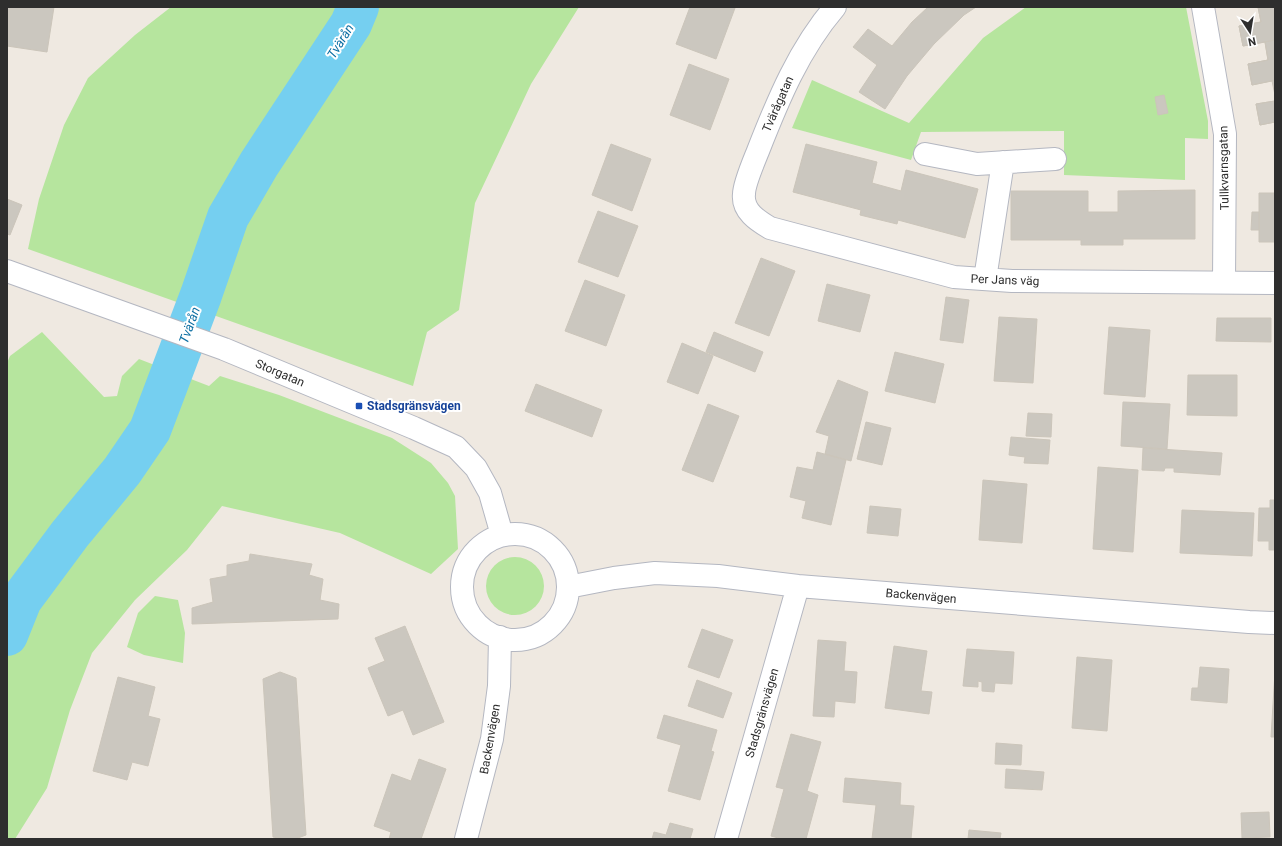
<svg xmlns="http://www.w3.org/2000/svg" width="1282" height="846" viewBox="0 0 1282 846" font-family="Roboto,sans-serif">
  <rect width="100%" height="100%" fill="#efe9e1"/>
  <path fill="#b6e59e" d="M171 7H579L531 84 475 203 459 310 427 332 413 386 28 249 39 199 64 125 88 78 135 35Z
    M1026 7H1186L1208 121V139L1185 138V180L1064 175V131L921 132 911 160 792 128 812 80 909 123 983 38Z
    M42 332 104 397 117 396 122 376 139 359 209 386 220 376 279 395 392 438 431 463 448 483 455 496 458 549 431 574 340 533 222 506 187 550 135 600 92 653 70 710 47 788 15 839H7V363L10 356Z
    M486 586a29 29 0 1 1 58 0a29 29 0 1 1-58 0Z
    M155 596 178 600 185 633 183 663 144 655 127 647 138 613Z"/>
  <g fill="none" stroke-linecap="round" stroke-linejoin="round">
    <path stroke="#75cff0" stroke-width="42" d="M7 635 21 600 70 534 122 471 150 430 201 295 228 217 259 164 351 24 358 7"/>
  </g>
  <path fill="#cbc7bf" stroke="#cbc5ba" d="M7 7H54L47 52 7 46Z
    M690 7H732L735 8 716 59 676 44Z
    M928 7H976L964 15 934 44 907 76 885 109 859 92 877 65 853 47 868 29 892 46 912 22Z
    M1258 7H1275V95L1272 81 1252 85 1248 64 1268 60 1265 42 1243 46 1239 26 1261 22Z
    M1258 7H1275V40L1243 46 1239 26 1261 22Z
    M1275 40V80L1252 85 1248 64 1268 60 1265 42Z
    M689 64 729 79 710 130 670 115Z
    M1164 95 1168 113 1158 115 1155 97Z
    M1275 101V122L1260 125 1256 104Z
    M1275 101V122L1260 125 1256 104Z
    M611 144 651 159 632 211 592 195Z
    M806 144 877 162 872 183 901 191 906 170 978 189 965 238 898 220 897 224 860 215 861 210 793 192Z
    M1195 190V239H1123V245H1081V240H1011V191H1088V212H1118V191Z
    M1259 193H1275V242H1259Z
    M7 199 22 205 10 235 7 234Z
    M598 211 638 226 618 277 578 262Z
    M1252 212H1259V230H1251Z
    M761 258 795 271 769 336 735 323Z
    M585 280 625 295 606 346 565 331Z
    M827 284 870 295 860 332 818 321Z
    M946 297 969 300 963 343 940 340Z
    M999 317 1037 319 1033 383 994 381Z
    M1217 318H1271V342L1216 341Z
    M1109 327 1150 330 1145 397 1104 394Z
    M714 332 763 352 755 372 706 352Z
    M682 343 713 356 698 394 667 382Z
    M895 352 944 364 935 403 885 391Z
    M1188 375H1237V416L1187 415Z
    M838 380 868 392 851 461 825 454 829 436 816 432Z
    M536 384 602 410 592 437 525 411Z
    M1123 402 1170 404 1167 449 1121 446Z
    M708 404 739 416 713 482 682 470Z
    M1028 413 1052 414 1051 437 1026 436Z
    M866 422 891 428 882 465 857 459Z
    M1011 437 1050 440 1048 464 1024 463 1025 457 1009 455Z
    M1143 448 1222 453 1220 475 1174 472V468H1165L1164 471 1142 470Z
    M817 452 846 460 831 525 802 518 806 501 790 497 797 467 813 470Z
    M1098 467 1138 470 1133 552 1093 549Z
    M983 480 1027 484 1022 543 979 540Z
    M1270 500H1275V550H1269V541H1258L1259 508H1270Z
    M870 506 901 509 898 536 867 533Z
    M1182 510 1254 513 1252 556 1180 553Z
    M250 554 312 564 309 575 323 579 320 600 339 604 338 619 192 624V608L213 602 210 579 227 576V565L249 561Z
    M405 626 444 722 413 735 403 710 388 716 368 668 385 661 375 638Z
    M702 629 733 640 719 678 688 667Z
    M818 640 846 642 844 671 857 672 855 703 835 701 834 717 813 716Z
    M894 646 927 651 921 691 932 692 929 714 885 708Z
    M967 649 1014 652 1012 684 995 683 994 692 982 691V682L978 681V687L963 686Z
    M1077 657 1112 660 1107 731 1072 728Z
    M1200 667 1229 669 1227 703 1191 700 1192 688H1198Z
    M280 672 296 678 306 835 295 839H284L273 837 263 679Z
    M1275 672V737H1271Z
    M118 677 155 687 148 716 160 719 148 766 132 762 127 780 93 771Z
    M697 680 732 693 723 718 688 706Z
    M664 715 717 730 711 751 714 752 700 800 668 791 681 745 657 738Z
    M791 734 821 742 807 791 818 795 806 839H782L771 836 784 789 776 787Z
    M996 743 1022 745 1021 765 995 764Z
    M419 759 446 769 421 839H389L391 832 374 826 392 774 411 781Z
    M1006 769 1044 772 1042 790 1005 788Z
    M845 778 901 783 900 805 914 806 911 839H872L876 805 843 802Z
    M1269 812 1270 837 1242 838 1241 813Z
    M670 823 693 829 690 839H652L654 832 666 835Z
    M969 830 1001 833 1000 839H968Z"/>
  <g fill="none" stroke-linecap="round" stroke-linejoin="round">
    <defs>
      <path id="minor" d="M835 7C799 49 778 100 758 151 754 161 744 184 744 194 742 211 758 221 770 228L954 277 1012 281 1275 283
        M1203 7 1225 134 1224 282
        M925 154 977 164 1055 159
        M7 271 224 349 414 428 456 447 476 468 490 493 502 535
        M985 279 1003 162
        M462 587a53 53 0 1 1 106 0a53 53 0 1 1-106 0Z
        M568 587 614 578 655 573 718 576 798 586 1249 622 1275 623
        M466 839 492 739 499 686 500 637
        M726 839 798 586"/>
    </defs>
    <use href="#minor" stroke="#b4b7c1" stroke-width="24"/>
    <use href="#minor" stroke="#fff" stroke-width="22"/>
  </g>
  <rect fill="#1a4fb4" stroke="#fff" stroke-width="1.5" x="355" y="402" width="8" height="8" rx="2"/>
  <g text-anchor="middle" stroke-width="4" stroke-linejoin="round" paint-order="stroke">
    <g font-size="12" fill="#2e2e2e" stroke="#fff">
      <text transform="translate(778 104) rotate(-66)" y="4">Tvärågatan</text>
      <text transform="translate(1224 168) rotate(-91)" y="4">Tullkvarnsgatan</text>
      <text transform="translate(1005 280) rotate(2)" y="4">Per Jans väg</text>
      <text transform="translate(280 373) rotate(23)" y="4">Storgatan</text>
      <text transform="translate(921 596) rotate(5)" y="4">Backenvägen</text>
      <text transform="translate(762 713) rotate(-74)" y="4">Stadsgränsvägen</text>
      <text transform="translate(490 739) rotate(-80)" y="4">Backenvägen</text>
    </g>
    <g font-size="12" font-weight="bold" fill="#164399" stroke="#fff" text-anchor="start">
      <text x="367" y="410">Stadsgränsvägen</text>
    </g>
    <g font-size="13" font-style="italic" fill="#0d6fa3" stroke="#fff">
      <text transform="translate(340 41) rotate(-58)" y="5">Tvärån</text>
      <text transform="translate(189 325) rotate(-70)" y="5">Tvärån</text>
    </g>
  </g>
  <rect width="1282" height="846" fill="none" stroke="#2e2e2e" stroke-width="16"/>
  <g transform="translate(1250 32) rotate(168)" stroke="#ffffff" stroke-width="3" paint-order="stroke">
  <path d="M0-3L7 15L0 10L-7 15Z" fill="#2e2e2e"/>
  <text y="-6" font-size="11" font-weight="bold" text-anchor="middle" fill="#2e2e2e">N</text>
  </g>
</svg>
